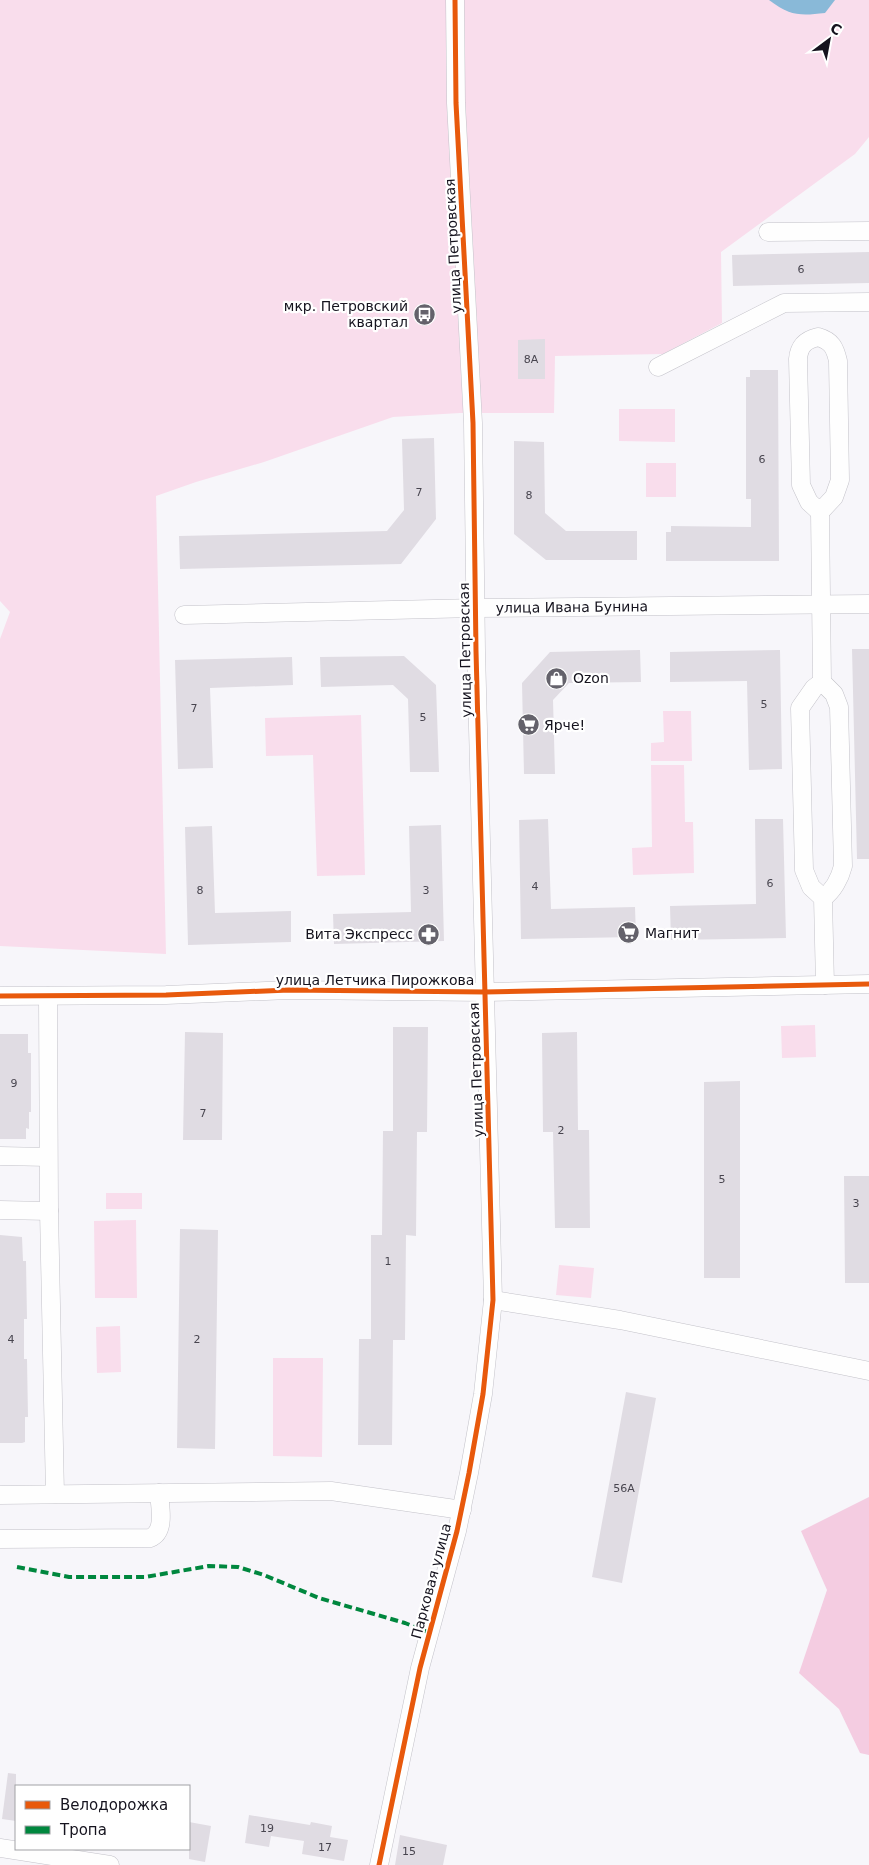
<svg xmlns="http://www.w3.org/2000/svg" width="869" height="1865" viewBox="0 0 869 1865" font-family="'DejaVu Sans',sans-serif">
  <rect width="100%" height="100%" fill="#f7f6fa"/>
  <path fill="#f9ddec" d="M0 0H869V137L855 154 721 252 722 323 663 354 555 356 554 413H460L393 417 264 462 196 482 156 496 166 954 0 946V639L10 612 0 601Z
    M619 409H675V442L619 441Z
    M646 463H676V497H646Z
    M663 711H691L692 761H651V743L664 742Z
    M361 715 365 875 317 876 313 755 266 756 265 718Z
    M651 765H684L685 822H693L694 873 633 875 632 848 652 847Z
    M815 1025 816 1057 782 1058 781 1026Z
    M106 1193H142V1209H106Z
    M136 1220 137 1298H95L94 1221Z
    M559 1265 594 1268 591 1298 556 1295Z
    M120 1326 121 1372 97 1373 96 1327Z
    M273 1358H323L322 1457 273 1456Z"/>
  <path fill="#f4cce1" d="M869 1497V1755L860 1753 839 1709 799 1673 827 1590 801 1531Z"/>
  <path fill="#89b9d8" d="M769 0H835L825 13C800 16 790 16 769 0Z"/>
  <path fill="#e0dce3" d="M869 252V283L733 286 732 255Z
    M545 339V379H518V340Z
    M750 370H778L779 561H666V532H671V526L751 527V499H746V377H750Z
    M434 438 436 519 401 564 180 569 179 536 387 531 404 510 402 439Z
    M514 441 544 442 545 513 566 531H637V560H546L514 534Z
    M852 649H869V859H857Z
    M640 650 641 682 569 683 553 700 555 774H524L522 683 550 652Z
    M780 650 782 769 749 770 747 681 670 682V652Z
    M404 656 436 685 439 772H410L408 699 393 685 321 687 320 657Z
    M292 657 293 685 210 688 213 768 178 769 175 660Z
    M548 819 551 909 635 907 636 937 521 939 519 820Z
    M755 819H783L786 938 671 940 670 906 756 904Z
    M441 825 444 941 334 944 333 914 411 912 409 826Z
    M212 826 215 913 291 911V942L188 945 185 827Z
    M393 1027H428L427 1132H417L416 1236 406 1235 405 1340H393L392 1445H358L359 1339H371V1235H382L383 1131H393Z
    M185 1032 223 1033 222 1140H183Z
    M577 1032 578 1130H589L590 1228H555L553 1132H543L542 1033Z
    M0 1034H28V1053H31V1112H29V1129L26 1128V1139H0Z
    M740 1081V1278H704V1082Z
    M844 1176H869V1283H845Z
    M180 1229 218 1230 215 1449 177 1448Z
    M0 1235 22 1237 23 1261H26L27 1319H24V1359H27L28 1417H25V1442L22 1443H0Z
    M626 1392 656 1398 622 1583 592 1577Z
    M8 1773 16 1774V1821L2 1819Z
    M249 1815 310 1825 311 1822 332 1826 330 1837 348 1840 344 1861 302 1854 304 1841 271 1836 269 1847 245 1843Z
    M189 1822 211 1826 205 1862 189 1859Z
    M400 1835 447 1845 443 1865H395Z"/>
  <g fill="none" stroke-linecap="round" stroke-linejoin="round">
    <defs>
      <g id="minor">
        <path d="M768 232 869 231"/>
        <path d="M818 337C832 341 835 348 838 361L840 480 834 497 820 512 809 502 801 485 798 359C799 346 805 340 818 337Z"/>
        <path d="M658 367 784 303 869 302"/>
        <path d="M820 512 822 682 834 694 839 707 843 866C840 878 833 891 823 898"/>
        <path id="s1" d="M184 615 476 608 869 604"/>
        <path d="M822 682 814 688 800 708 804 870 811 887 823 898 825 985"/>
        <path d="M0 996 166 995 289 990 485 992 869 984"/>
        <path d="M48 996 49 1211 55 1494"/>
        <path d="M0 1156 48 1157"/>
        <path d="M0 1210 49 1211"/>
        <path d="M493 1300 620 1320 869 1371"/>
        <path d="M0 1495 331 1491 462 1510"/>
        <path d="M0 1539 150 1538C166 1532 160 1507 159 1493"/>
        <path d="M0 1848 110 1865"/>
        <path d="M379 1865 420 1668 457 1531 469 1473 483 1394 493 1300 476 651 473 423 456 103 455 0"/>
      </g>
    </defs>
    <use href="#minor" stroke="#c3c2c9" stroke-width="19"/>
    <use href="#minor" stroke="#fefefe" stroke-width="18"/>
    <path stroke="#00873e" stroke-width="4" stroke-dasharray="8 4" stroke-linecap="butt" d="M17 1567 69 1577H145L209 1566 238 1567 264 1575 319 1598 405 1623 430 1633"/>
    <defs>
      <path id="cycleway" d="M0 996 166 995 289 990 485 992 869 984
        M379 1865 420 1668 457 1531 469 1473 483 1394 493 1300 476 651 473 423 456 103 455 0"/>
    </defs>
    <use href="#cycleway" stroke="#fff" stroke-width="8"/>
    <use href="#cycleway" stroke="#e8590c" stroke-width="5"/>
  </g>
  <defs>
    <symbol id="bus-disc" viewBox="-11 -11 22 22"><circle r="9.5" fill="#64626b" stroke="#fff"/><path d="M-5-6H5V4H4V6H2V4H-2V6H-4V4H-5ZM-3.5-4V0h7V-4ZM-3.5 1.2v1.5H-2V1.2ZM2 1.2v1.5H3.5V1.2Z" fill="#fff"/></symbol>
    <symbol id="shop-disc" viewBox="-11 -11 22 22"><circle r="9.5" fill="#64626b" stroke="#fff"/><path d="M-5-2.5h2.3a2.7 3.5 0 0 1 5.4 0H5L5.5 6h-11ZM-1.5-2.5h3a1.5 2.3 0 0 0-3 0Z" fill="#fff"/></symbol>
    <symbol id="supermarket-disc" viewBox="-11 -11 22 22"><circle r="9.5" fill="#64626b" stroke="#fff"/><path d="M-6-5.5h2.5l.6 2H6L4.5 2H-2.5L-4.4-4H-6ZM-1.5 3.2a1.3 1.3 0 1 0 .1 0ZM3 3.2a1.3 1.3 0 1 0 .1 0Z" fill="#fff"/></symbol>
    <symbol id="pharmacy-disc" viewBox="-11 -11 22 22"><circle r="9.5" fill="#64626b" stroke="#fff"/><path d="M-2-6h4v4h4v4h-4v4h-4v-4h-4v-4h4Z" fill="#fff"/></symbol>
  </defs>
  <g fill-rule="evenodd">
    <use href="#bus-disc" x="412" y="302" width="25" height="25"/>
    <use href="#shop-disc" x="544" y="666" width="25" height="25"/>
    <use href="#supermarket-disc" x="516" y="712" width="25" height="25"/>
    <use href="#supermarket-disc" x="616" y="920" width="25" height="25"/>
    <use href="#pharmacy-disc" x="416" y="922" width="25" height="25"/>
  </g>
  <g text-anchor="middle" stroke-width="4.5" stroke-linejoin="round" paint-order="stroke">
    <g font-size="11" fill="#48454f">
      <text x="801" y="273">6</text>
      <text x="531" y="363">8А</text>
      <text x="762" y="463">6</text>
      <text x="419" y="496">7</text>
      <text x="529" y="499">8</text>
      <text x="764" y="708">5</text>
      <text x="194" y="712">7</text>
      <text x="423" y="721">5</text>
      <text x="770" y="887">6</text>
      <text x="535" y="890">4</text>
      <text x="200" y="894">8</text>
      <text x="426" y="894">3</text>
      <text x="14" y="1087">9</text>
      <text x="203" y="1117">7</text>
      <text x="561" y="1134">2</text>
      <text x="722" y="1183">5</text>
      <text x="856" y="1207">3</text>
      <text x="388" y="1265">1</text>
      <text x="11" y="1343">4</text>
      <text x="197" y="1343">2</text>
      <text x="624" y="1492">56А</text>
      <text x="267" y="1832">19</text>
      <text x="325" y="1851">17</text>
      <text x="409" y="1855">15</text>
    </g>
    <g font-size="14" fill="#15131e" stroke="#fff">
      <text transform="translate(453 246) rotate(-93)" y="5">улица Петровская</text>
      <text dy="5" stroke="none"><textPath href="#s1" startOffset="388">улица Ивана Бунина</textPath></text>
      <text transform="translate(465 650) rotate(-91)" y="5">улица Петровская</text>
      <text x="375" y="985">улица Летчика Пирожкова</text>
      <text transform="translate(476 1070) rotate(-92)" y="5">улица Петровская</text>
      <text transform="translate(431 1581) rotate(-75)" y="5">Парковая улица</text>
    </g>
    <g font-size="14" fill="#15131e" stroke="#fff" text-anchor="start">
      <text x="408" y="311" text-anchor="end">мкр. Петровский<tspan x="408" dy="16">квартал</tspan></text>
      <text x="573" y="683">Ozon</text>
      <text x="544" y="730">Ярче!</text>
      <text x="645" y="938">Магнит</text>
      <text x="413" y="939" text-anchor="end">Вита Экспресс</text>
    </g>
  </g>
  <rect x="15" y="1785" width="175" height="65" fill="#ffffff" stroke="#a1a1a5"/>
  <rect x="25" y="1801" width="25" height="8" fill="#e8590c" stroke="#a1a1a5"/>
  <text x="60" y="1810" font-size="15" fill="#15131e">Велодорожка</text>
  <rect x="25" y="1826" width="25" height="8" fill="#00873e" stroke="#a1a1a5"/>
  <text x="60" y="1835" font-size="15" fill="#15131e">Тропа</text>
  <g transform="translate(829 40) rotate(32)" stroke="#ffffff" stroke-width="4" paint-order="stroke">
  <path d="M0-4L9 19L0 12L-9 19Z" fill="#15131e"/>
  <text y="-8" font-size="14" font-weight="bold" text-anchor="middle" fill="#15131e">С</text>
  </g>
</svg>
